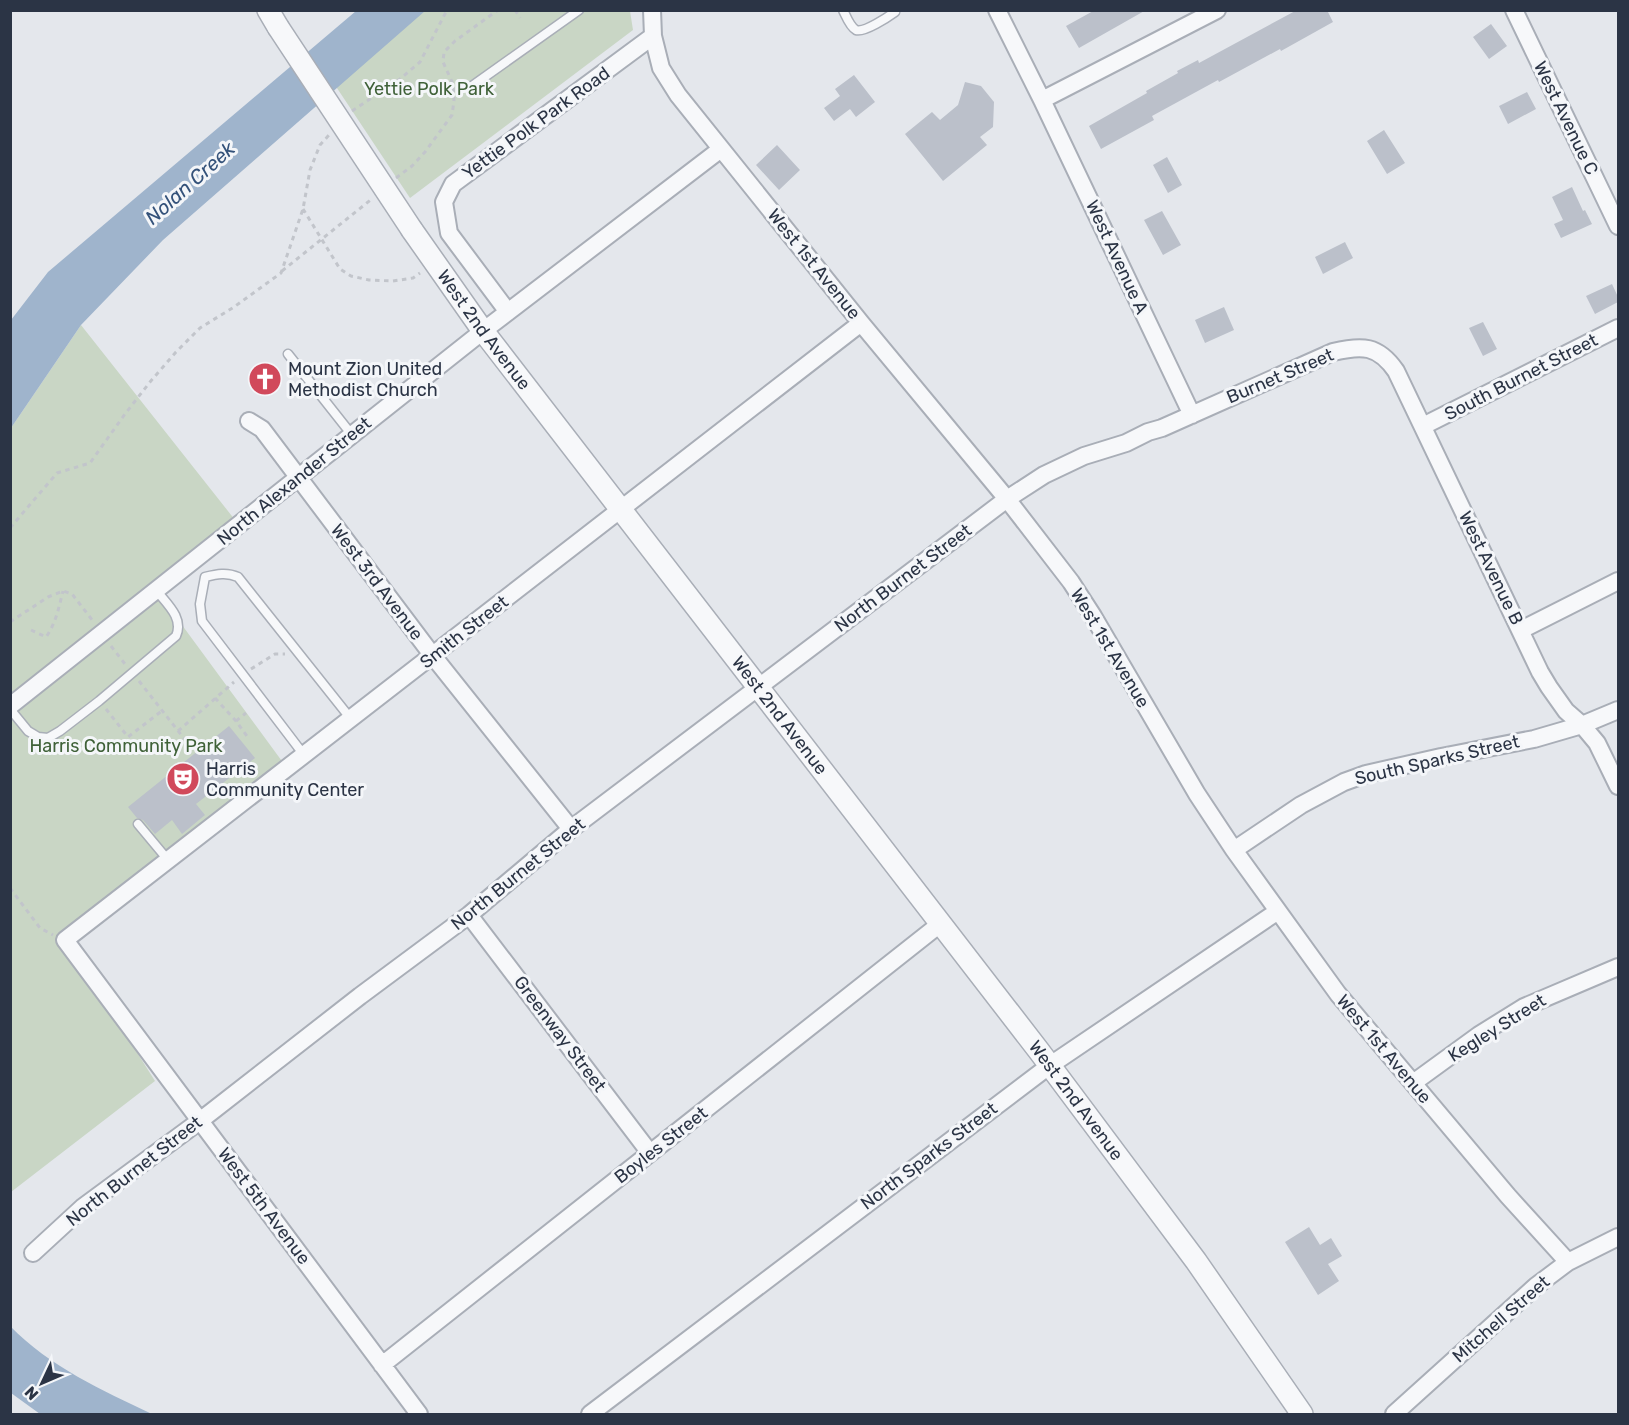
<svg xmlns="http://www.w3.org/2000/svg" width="1629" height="1425" viewBox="0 0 1629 1425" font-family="Rubik,sans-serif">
  <rect width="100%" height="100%" fill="#e4e7ec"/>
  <path fill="#c9d6c5" d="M404 11H630L633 30 410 198 327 73Z
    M81 325 239 525 157 591 287 768 66 940 155 1081 11 1192V428Z"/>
  <path fill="#9fb4cc" d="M356 11H425L163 240 81 325 11 428V320L48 272Z
    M10 1326C50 1367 102 1390 152 1414H40L11 1393Z"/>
  <path fill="#bbc0ca" d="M1095 10H1146L1079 48 1066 26Z
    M1297 10H1327L1333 22 1281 51 1280 49 1219 82 1218 80 1152 116 1154 120 1101 149 1089 126 1147 93 1146 91 1178 73 1177 71 1198 60 1199 63Z
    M1491 24 1507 46 1489 59 1473 37Z
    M854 75 875 102 856 117 850 109 834 121 824 108 840 96 835 89Z
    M965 82 981 86 994 102 993 127 980 137 987 145 943 181 905 134 932 112 940 120 958 105Z
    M1527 92 1536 109 1508 124 1499 106Z
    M1384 130 1405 163 1387 174 1367 141Z
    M777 145 800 170 779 190 756 165Z
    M1167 157 1182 185 1168 193 1153 165Z
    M1572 187 1583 211 1585 210 1592 224 1561 238 1554 224 1563 220 1552 197Z
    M1162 211 1181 245 1163 255 1144 220Z
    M1345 242 1353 258 1323 274 1315 257Z
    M1612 284 1618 297V302L1595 314 1586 296Z
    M1224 307 1234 330 1205 343 1195 320Z
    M1483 322 1497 349 1483 356 1469 328Z
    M229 726 255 758 196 804 205 815 182 834 172 820 155 834 143 820 137 818 128 807Z
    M1309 1227 1320 1245 1331 1238 1342 1256 1328 1264 1339 1281 1318 1295 1285 1242Z"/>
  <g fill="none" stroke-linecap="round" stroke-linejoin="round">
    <defs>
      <path id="service" d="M843 10C846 16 850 27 856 30 864 33 888 17 895 12
        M472 86 579 10
        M288 354 352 435
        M10 709 28 731 38 737 48 738 60 731 99 701 176 636C184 618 167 604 156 590
        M304 755 202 621 200 604 205 577C217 574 227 572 238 577L351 719
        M138 824 168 860"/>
      <path id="minor" d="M652 10 653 36 661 68 678 95 861 323 1007 499 1071 582 1093 616 1197 794 1234 850 1338 994 1508 1196 1568 1262
        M997 10 1042 100 1192 415
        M1514 10 1618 226
        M1042 100 1217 10
        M508 312 449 233 444 202 453 184 653 36
        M249 421 262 429 433 656 571 829
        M1423 426 1618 328
        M1521 630 1618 581
        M10 706 483 331 721 149
        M1234 850 1301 805 1344 782 1366 774 1441 757 1534 739 1582 725 1618 710
        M469 915 650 1153
        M1413 1083 1479 1035 1524 1007 1618 967
        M33 1253 83 1207 201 1120 360 996 469 915 571 829 1007 499 1044 475 1084 456 1126 443 1148 432 1162 428 1333 352C1362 345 1378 345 1396 371L1540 672 1549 687 1566 711 1582 725 1597 743 1618 786
        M382 1365 940 924
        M419 1414 65 940 861 323
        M590 1414 1049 1066 1278 911
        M1394 1414 1536 1286 1568 1262 1618 1237"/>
      <g id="tertiary">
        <path d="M268 10 278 27"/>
        <path id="s1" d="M412 230 483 331 1039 1051 1196 1261 1302 1414"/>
      </g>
    </defs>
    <use href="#service" stroke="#a9aeb7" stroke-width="11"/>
    <use href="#minor" stroke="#a9aeb7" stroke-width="20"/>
    <use href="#tertiary" stroke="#a9aeb7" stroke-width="24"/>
    <path stroke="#c2c5cb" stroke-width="3" stroke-dasharray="4.5 4.5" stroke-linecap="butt" d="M515 10 520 18
      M352 111 400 79 420 62 447 10
      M396 178 412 166 425 152 452 115 454 101 453 84 443 62 444 52 455 41 498 10
      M303 209 340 269 351 276 369 280 393 281 413 278 420 273
      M282 271 373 198
      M10 528 57 473 90 463 125 414 150 382 176 352 200 328 234 307 281 273 303 209 310 170 320 145 329 135
      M10 622 48 597 63 591 72 594 93 621
      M31 630 46 637C56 623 59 607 63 591
      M111 646 125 664
      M251 669 275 654H285
      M139 681 186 741
      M215 698 236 721 249 739
      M106 709 128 737 163 710
      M236 721 246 713
      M178 731 234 682
      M10 888 40 928 53 935"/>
    <use href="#service" stroke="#f7f8fa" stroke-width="8"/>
    <use href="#minor" stroke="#f7f8fa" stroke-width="16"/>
    <use href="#tertiary" stroke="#f7f8fa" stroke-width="21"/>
    <defs>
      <path id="tertiary-bridge" d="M278 27 412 230"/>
    </defs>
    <use href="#tertiary-bridge" stroke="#a9aeb7" stroke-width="24" stroke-linecap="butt"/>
    <use href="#tertiary-bridge" stroke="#f7f8fa" stroke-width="21"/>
  </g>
  <defs>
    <symbol id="church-disc" viewBox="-11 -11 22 22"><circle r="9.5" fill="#d1495b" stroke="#f4f6f9"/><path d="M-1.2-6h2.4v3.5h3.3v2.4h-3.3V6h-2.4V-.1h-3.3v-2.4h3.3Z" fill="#fff"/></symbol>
    <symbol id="theatre-disc" viewBox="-11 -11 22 22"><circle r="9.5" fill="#d1495b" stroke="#f4f6f9"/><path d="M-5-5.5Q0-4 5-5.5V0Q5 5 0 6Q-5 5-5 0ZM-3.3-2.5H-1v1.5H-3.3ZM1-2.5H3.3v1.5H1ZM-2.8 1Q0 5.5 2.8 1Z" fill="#fff"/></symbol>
  </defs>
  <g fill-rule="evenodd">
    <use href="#church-disc" x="246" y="360" width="38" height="38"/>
    <use href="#theatre-disc" x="164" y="760" width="38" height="38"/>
  </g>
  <g text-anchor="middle" stroke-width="6" stroke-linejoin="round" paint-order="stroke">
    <g font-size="18" fill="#3f6138" stroke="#f4f6f9">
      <text x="429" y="95">Yettie Polk Park</text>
      <text x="126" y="752">Harris Community Park</text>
    </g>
    <g font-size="18" fill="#2b3445" stroke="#f4f6f9">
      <text transform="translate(1566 118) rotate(64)" y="6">West Avenue C</text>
      <text transform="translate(536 123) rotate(-36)" y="6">Yettie Polk Park Road</text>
      <text transform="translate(1117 257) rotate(65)" y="6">West Avenue A</text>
      <text transform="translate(814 264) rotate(51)" y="6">West 1st Avenue</text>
      <text dy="6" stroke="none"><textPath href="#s1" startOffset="123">West 2nd Avenue</textPath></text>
      <text transform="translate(1280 376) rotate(-23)" y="6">Burnet Street</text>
      <text transform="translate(1521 377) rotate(-27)" y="6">South Burnet Street</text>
      <text transform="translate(294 481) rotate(-39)" y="6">North Alexander Street</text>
      <text transform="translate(1491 568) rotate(64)" y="6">West Avenue B</text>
      <text transform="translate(903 578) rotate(-37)" y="6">North Burnet Street</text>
      <text transform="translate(377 582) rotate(53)" y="6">West 3rd Avenue</text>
      <text transform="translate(464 632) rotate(-38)" y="6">Smith Street</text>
      <text transform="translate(1110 648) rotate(59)" y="6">West 1st Avenue</text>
      <text dy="6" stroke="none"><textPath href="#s1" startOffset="609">West 2nd Avenue</textPath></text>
      <text transform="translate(1437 760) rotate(-13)" y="6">South Sparks Street</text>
      <text transform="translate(518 874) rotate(-39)" y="6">North Burnet Street</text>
      <text transform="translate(1497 1028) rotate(-32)" y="6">Kegley Street</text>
      <text transform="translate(560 1034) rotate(53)" y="6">Greenway Street</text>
      <text transform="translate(1384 1049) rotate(50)" y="6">West 1st Avenue</text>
      <text dy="6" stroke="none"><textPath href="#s1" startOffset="1095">West 2nd Avenue</textPath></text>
      <text transform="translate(661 1145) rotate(-38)" y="6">Boyles Street</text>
      <text transform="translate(929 1156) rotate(-37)" y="6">North Sparks Street</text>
      <text transform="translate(134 1171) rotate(-38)" y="6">North Burnet Street</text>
      <text transform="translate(264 1206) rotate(53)" y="6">West 5th Avenue</text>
      <text transform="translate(1501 1319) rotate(-41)" y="6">Mitchell Street</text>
    </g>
    <g font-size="18" fill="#2b3445" stroke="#f4f6f9" text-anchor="start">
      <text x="288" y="375">Mount Zion United<tspan x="288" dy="21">Methodist Church</tspan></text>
      <text x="206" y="775">Harris<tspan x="206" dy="21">Community Center</tspan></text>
    </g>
    <g font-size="20" font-style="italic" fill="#34527a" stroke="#f4f6f9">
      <text transform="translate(190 183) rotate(-42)" y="7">Nolan Creek</text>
    </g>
  </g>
  <rect width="1629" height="1425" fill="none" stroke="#2b3445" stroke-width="24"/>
  <g transform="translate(42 1383) rotate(226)" stroke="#f4f6f9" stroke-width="4.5" paint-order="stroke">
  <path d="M0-4.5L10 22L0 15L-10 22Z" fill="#2b3445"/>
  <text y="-9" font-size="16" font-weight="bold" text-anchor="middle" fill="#2b3445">N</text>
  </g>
</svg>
